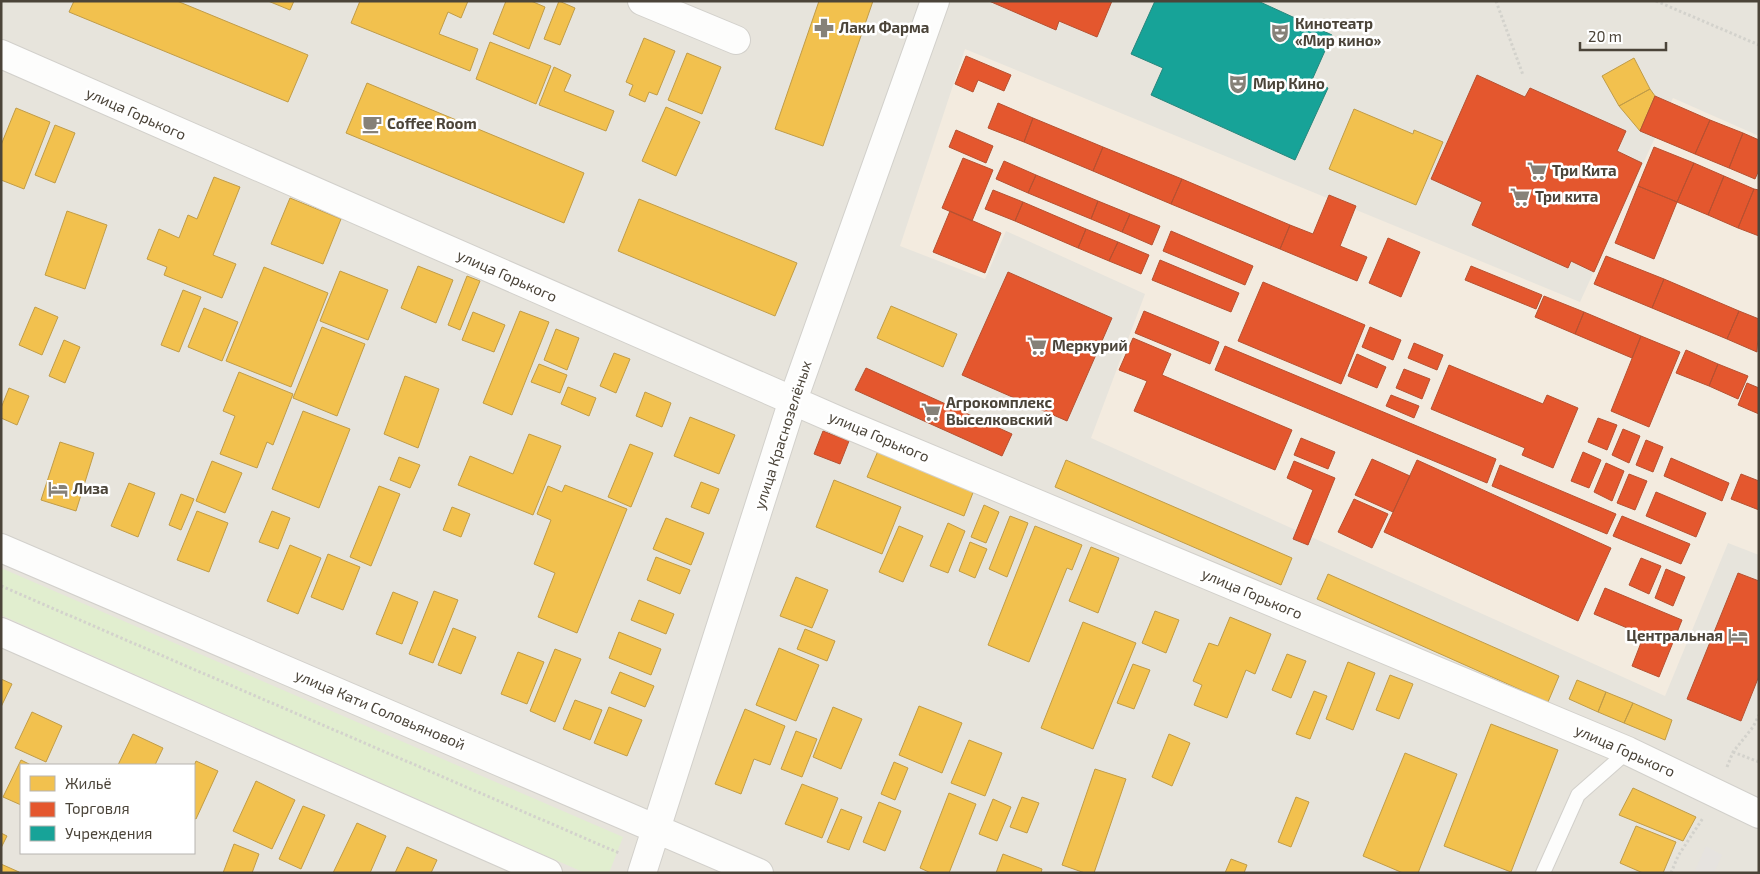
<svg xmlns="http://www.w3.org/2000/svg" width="1760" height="874" viewBox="0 0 1760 874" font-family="'Exo 2',sans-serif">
  <rect width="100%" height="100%" fill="#f4f2ee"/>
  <path fill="#e7e4dc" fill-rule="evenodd" d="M1 1H1759V873H1ZM21 765H194V853H21Z"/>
  <path fill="#f3ebdf" d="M965 49 1580 302 1673 98 1759 136V555L1728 543 1665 696 1091 438 1145 294 1006 231 985 279 900 246Z"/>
  <path fill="#e1eecf" d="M1 568 623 837 609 873H585L1 615Z"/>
  <path fill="#e6e3df" d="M1706 846 1722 855 1714 873H1694Z"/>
  <path fill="#f2c14e" stroke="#c09c48" d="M74 1H177L308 55 288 102 69 12Z
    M268 1H294L290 10Z
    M360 1H468L461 18 448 12 439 34 478 49 470 71 351 23Z
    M506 1H531L545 7 529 49 493 34Z
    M559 1 575 8 560 45 544 39Z
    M819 1H873L823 146 775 129Z
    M644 38 675 51 657 95 649 92 645 102 629 95 633 85 626 82Z
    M490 42 551 66 536 104 476 79Z
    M687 53 721 67 702 114 668 100Z
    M1634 58 1650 89 1619 106 1602 76Z
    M554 67 571 75 564 91 614 111 606 131 539 105Z
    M367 83 584 173 564 223 346 133Z
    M1650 89 1655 96 1640 131 1619 106Z
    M666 107 700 122 676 176 642 161Z
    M16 108 50 122 24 189 1 180V145Z
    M1354 109 1413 134 1414 130 1443 142 1416 205 1329 169Z
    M55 125 75 133 55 183 35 175Z
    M214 177 240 187 213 255 236 264 222 298 164 275 167 267 147 259 159 229 179 238 188 215 197 219Z
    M290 198 341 219 323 264 271 244Z
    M639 199 797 263 775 316 618 251Z
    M67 211 107 225 85 289 45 275Z
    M418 266 453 280 436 323 401 308Z
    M264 267 328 293 291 387 226 361Z
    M340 271 388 290 368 340 320 321Z
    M467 276 480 281 460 330 448 325Z
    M183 290 201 297 179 352 161 345Z
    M891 306 957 334 943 367 877 338Z
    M35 307 58 317 42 355 19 345Z
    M204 308 238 322 222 361 188 347Z
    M520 311 549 322 512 415 483 403Z
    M473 312 505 325 494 352 462 340Z
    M322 327 365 344 337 416 293 398Z
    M556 329 579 338 567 370 544 360Z
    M64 340 80 347 65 383 49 376Z
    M614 353 630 359 616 393 600 386Z
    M539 364 567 375 560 393 531 382Z
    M239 372 293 394 273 445 267 442 257 468 220 454 235 416 223 411Z
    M405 376 439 389 418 448 384 434Z
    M568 387 596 398 589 416 561 404Z
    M9 388 29 396 17 425 1 418V408Z
    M645 392 671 403 662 427 636 416Z
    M303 411 350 429 319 508 272 489Z
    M690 417 735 435 719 474 674 456Z
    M529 434 561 446 533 515 458 485 470 456 513 474Z
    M60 442 94 453 76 511 41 500Z
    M630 444 653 453 631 507 608 497Z
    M878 451 974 490 964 516 867 477Z
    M399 457 420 465 410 488 390 480Z
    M1066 460 1292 558 1281 585 1055 487Z
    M212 461 242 473 225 513 196 501Z
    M834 480 901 507 882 554 816 527Z
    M701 482 719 489 709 514 691 507Z
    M129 483 155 493 138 537 111 526Z
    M565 485 627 509 577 633 538 617 555 573 534 564 551 520 537 514 548 486 562 492Z
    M379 486 400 494 371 566 350 557Z
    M181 494 194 499 181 530 169 525Z
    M984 505 999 512 986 543 971 537Z
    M452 507 470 514 461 537 443 530Z
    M197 511 228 523 209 572 177 560Z
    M272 511 290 518 278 549 259 542Z
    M1010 516 1028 523 1007 577 989 569Z
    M666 518 704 533 691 565 653 549Z
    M948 523 965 531 948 573 930 566Z
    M899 526 923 536 903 582 879 572Z
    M1035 526 1082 545 1072 570 1067 568 1029 662 988 645Z
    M970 542 987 549 975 578 959 571Z
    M290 545 321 558 298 614 267 601Z
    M1091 547 1119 558 1098 613 1069 601Z
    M328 554 360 567 343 610 311 597Z
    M656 557 690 570 680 594 647 580Z
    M1328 574 1559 676 1548 702 1317 599Z
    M796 577 828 590 812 628 780 616Z
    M434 591 458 600 433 663 409 654Z
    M393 592 418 602 402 644 376 634Z
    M639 600 674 614 666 634 631 620Z
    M1155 611 1179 620 1166 653 1142 643Z
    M1230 617 1271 634 1255 674 1246 670 1227 718 1194 705 1202 685 1193 681 1209 643 1218 646Z
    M1083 622 1136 643 1093 749 1041 728Z
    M453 628 476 637 461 674 438 665Z
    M805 629 835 641 827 661 797 649Z
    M619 632 661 649 651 675 609 658Z
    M779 648 819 665 796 721 756 705Z
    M555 649 581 659 555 722 530 711Z
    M518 652 544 662 527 704 501 694Z
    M1287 654 1306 661 1291 698 1272 690Z
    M1348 662 1375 673 1353 730 1326 719Z
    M1133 664 1150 670 1134 709 1117 703Z
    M620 672 654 686 645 707 611 693Z
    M1390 675 1413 684 1399 719 1376 710Z
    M1 679 12 684 1 707Z
    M1577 680 1606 692 1598 712 1569 699Z
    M1314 691 1327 696 1310 739 1296 734Z
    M1606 692 1633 703 1624 723 1598 712Z
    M575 700 602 710 590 740 563 729Z
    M1633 703 1672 720 1665 740 1624 723Z
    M919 706 962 723 942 773 899 755Z
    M609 707 642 720 627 756 594 743Z
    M833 707 862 719 841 769 813 757Z
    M745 709 785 726 770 765 754 759 741 794 715 784Z
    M32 712 62 726 46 762 15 748Z
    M1491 724 1558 750 1511 872 1444 846Z
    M796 731 817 739 802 777 781 769Z
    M133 734 163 748 155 765H118Z
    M1169 734 1190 743 1172 786 1152 777Z
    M969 740 1002 753 985 796 951 783Z
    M1405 753 1457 774 1418 873H1403L1363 856Z
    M21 760 31 765H21V805L3 797Z
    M196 761 218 771 196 819 194 818V766Z
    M894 762 908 768 895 800 881 794Z
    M1095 769 1126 779 1094 873H1085L1062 865Z
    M256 781 295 800 272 849 233 831Z
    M802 784 838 798 822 838 785 824Z
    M1633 788 1696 817 1683 841 1619 815Z
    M949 793 976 804 949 873H931L920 868Z
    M1022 797 1039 803 1027 833 1010 827Z
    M1296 797 1309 802 1291 847 1278 842Z
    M993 799 1011 807 997 841 979 834Z
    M879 802 901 811 885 851 863 842Z
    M303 806 325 815 301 869 279 859Z
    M841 809 862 817 849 850 827 842Z
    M357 823 386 836 370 873H333Z
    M1636 826 1676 842 1663 873H1643L1620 863Z
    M1 833 7 836 1 848Z
    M234 844 259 854 252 873H223Z
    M407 847 437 860 431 873H395Z
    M1003 854 1042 869 1041 873H996Z
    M1231 859 1247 865 1244 873H1225Z
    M1 864 19 872V873H1Z"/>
  <path fill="#e4572e" stroke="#b65131" d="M989 1H1112L1097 37 1059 21 1056 30Z
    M966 56 1011 75 1004 91 978 80 973 92 955 84Z
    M1477 75 1525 97 1530 88 1626 131 1617 151 1642 163 1594 272 1571 261 1568 268 1472 225 1482 202 1431 179Z
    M1655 96 1710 120 1695 154 1640 131Z
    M998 103 1033 118 1024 142 988 128Z
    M1033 118 1103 147 1093 171 1024 142Z
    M1710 120 1743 133 1729 168 1695 154Z
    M956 130 993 146 986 163 949 147Z
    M1743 133 1759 140V170L1755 179 1729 168Z
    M1103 147 1182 179 1171 204 1093 171Z
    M1654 147 1694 163 1677 202 1638 186Z
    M963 158 993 170 972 221 942 208Z
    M1004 161 1036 175 1028 193 996 179Z
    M1694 163 1724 176 1708 215 1677 202Z
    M1036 175 1098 201 1091 219 1028 193Z
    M1724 176 1754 189 1738 228 1708 215Z
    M1182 179 1290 225 1280 249 1171 204Z
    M1638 186 1677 202 1654 259 1615 243Z
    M1754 189 1759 190V236L1738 228Z
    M993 190 1023 202 1015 221 985 209Z
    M1329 195 1356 206 1340 246 1367 257 1357 281 1280 249 1290 225 1313 234Z
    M1098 201 1130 214 1122 232 1091 219Z
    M1023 202 1086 229 1078 248 1015 221Z
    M950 211 1001 233 985 273 933 252Z
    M1130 214 1160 226 1152 245 1122 232Z
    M1086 229 1118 242 1109 261 1078 248Z
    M1171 231 1253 266 1245 285 1163 251Z
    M1388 238 1420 252 1401 297 1369 283Z
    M1118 242 1149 255 1141 274 1109 261Z
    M1606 256 1664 279 1652 308 1594 284Z
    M1160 260 1239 293 1231 312 1152 280Z
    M1471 266 1542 295 1536 309 1465 280Z
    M1008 272 1112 318 1067 421 962 375Z
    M1664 279 1739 311 1727 339 1652 308Z
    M1263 282 1365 325 1341 384 1238 341Z
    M1544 296 1584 312 1575 334 1535 317Z
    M1144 311 1219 342 1210 364 1135 333Z
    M1739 311 1759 319 1757 352 1727 339Z
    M1584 312 1641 336 1632 358 1575 334Z
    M1370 327 1401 340 1393 360 1362 347Z
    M1641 336 1680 352 1649 427 1611 411Z
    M1133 338 1171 354 1162 375 1292 430 1275 470 1134 411 1147 381 1119 370Z
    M1414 343 1443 355 1437 370 1408 358Z
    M1225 346 1496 459 1487 483 1215 370Z
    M1686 350 1718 364 1709 386 1676 373Z
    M1357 354 1386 367 1377 388 1348 376Z
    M1718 364 1748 376 1738 399 1709 386Z
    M1449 365 1543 404 1547 395 1578 408 1553 468 1522 455 1525 448 1431 409Z
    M866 368 1012 434 1002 456 855 390Z
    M1404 369 1430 379 1422 399 1396 388Z
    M1747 383 1759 388V414L1738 405Z
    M1391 395 1419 406 1414 418 1386 406Z
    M1598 418 1617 425 1607 450 1588 442Z
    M1623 429 1640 436 1629 463 1612 455Z
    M823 431 849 441 840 464 814 454Z
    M1301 438 1335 452 1328 469 1294 455Z
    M1646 440 1663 447 1653 472 1636 465Z
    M1583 452 1601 460 1589 488 1571 481Z
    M1671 458 1729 483 1722 501 1664 476Z
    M1372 459 1410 476 1393 512 1355 495Z
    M1417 460 1611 548 1578 621 1384 532Z
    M1294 461 1335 478 1308 545 1293 539 1313 490 1287 478Z
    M1606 463 1624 471 1612 501 1594 492Z
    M1500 465 1616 514 1607 534 1492 486Z
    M1629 474 1647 481 1635 510 1617 503Z
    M1741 474 1759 481V510L1731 499Z
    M1656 492 1706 513 1696 537 1646 516Z
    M1354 499 1388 514 1372 548 1338 532Z
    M1622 516 1690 544 1681 564 1613 536Z
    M1641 558 1661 566 1649 594 1629 585Z
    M1666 569 1685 577 1673 606 1655 598Z
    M1738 573 1759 581V676L1741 721 1687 699Z
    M1605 588 1682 620 1659 677 1632 666 1644 635 1594 614Z"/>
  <path fill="#17a398" stroke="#27867c" d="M1155 1H1258L1332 35 1312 80 1328 88 1295 160 1151 95 1163 68 1131 54Z"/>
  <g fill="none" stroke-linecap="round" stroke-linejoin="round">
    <defs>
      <path id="lane" d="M1543 873 1578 795 1628 751"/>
      <path id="street" d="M642 1 736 40
        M1 54 844 423 1628 751 1759 814
        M1 548 759 873
        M1 632 548 873
        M642 873 793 400 935 1"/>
    </defs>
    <use href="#lane" stroke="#d2d0cb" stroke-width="16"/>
    <use href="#street" stroke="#d2d0cb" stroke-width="30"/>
    <path stroke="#d3d2cc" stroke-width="3" stroke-dasharray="2.5 2.5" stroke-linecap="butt" d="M1496 1 1523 75
      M1656 1 1759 45
      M1 586 619 853
      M1733 752 1759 762
      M1727 767 1733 752 1753 727 1759 715
      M1671 873 1678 856 1703 818"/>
    <use href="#lane" stroke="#fdfdfc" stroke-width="14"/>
    <use href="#street" stroke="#fdfdfc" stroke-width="28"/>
  </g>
  <defs>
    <symbol id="pharmacy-bare" viewBox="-9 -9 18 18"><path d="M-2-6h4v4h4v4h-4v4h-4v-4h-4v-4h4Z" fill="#868178" stroke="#fff" stroke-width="2.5" paint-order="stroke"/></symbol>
    <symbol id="theatre-bare" viewBox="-9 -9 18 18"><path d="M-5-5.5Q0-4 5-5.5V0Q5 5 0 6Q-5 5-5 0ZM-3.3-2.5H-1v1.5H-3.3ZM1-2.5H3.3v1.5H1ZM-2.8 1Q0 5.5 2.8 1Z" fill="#868178" stroke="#fff" stroke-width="2.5" paint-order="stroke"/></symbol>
    <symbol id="cafe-bare" viewBox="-9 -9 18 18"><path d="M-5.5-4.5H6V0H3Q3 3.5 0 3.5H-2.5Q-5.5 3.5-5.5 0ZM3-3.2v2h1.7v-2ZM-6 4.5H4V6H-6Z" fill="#868178" stroke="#fff" stroke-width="2.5" paint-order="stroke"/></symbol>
    <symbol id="supermarket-bare" viewBox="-9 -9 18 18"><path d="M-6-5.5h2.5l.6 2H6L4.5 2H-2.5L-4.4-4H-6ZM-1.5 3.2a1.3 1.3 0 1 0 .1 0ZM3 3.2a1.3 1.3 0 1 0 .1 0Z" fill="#868178" stroke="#fff" stroke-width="2.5" paint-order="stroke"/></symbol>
    <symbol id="hotel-bare" viewBox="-9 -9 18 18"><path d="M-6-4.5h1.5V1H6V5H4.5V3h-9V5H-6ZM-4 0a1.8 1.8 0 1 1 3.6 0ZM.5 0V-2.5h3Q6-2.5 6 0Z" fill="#868178" stroke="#fff" stroke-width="2.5" paint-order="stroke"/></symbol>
  </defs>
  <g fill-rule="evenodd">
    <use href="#pharmacy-bare" x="810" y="14" width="28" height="28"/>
    <use href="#theatre-bare" x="1266" y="19" width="28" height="28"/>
    <use href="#theatre-bare" x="1224" y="70" width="28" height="28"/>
    <use href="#cafe-bare" x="358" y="110" width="28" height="28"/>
    <use href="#supermarket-bare" x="1523" y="157" width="28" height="28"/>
    <use href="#supermarket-bare" x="1506" y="183" width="28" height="28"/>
    <use href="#supermarket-bare" x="1023" y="332" width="28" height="28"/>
    <use href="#supermarket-bare" x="917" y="398" width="28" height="28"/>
    <use href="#hotel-bare" x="44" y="475" width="28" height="28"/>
    <use href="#hotel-bare" x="1724" y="622" width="28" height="28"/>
  </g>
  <g text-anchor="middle" stroke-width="5" stroke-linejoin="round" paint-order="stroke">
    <g font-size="15" font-weight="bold" fill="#4b4439" stroke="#fff" text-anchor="start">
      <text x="1295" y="29">Кинотеатр<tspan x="1295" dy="17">«Мир кино»</tspan></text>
      <text x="839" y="33">Лаки Фарма</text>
      <text x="1253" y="89">Мир Кино</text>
      <text x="387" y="129">Coffee Room</text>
      <text x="1552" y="176">Три Кита</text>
      <text x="1535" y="202">Три кита</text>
      <text x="1052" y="351">Меркурий</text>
      <text x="946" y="408">Агрокомплекс<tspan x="946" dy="17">Выселковский</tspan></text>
      <text x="73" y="494">Лиза</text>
      <text x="1723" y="641" text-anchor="end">Центральная</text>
    </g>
    <g font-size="15" fill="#4b4439" stroke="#fff">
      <text transform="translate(136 114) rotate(24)" y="5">улица Горького</text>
      <text transform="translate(507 276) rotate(24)" y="5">улица Горького</text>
      <text transform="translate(783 435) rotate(-72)" y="5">улица Краснозелёных</text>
      <text transform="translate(879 437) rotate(23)" y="5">улица Горького</text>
      <text transform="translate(1252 594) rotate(23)" y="5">улица Горького</text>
      <text transform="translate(380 710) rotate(23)" y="5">улица Кати Соловьяновой</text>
      <text transform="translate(1625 751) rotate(24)" y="5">улица Горького</text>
    </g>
  </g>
  <rect width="1760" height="874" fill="none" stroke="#4b4439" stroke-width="5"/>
  <rect x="20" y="764" width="175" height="90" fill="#ffffff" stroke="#b7b4b0"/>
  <rect x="30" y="776" width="25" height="15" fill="#f2c14e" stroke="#b7b4b0"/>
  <text x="65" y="789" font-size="15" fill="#4b4439">Жильё</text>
  <rect x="30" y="802" width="25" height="15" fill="#e4572e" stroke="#b7b4b0"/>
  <text x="65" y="814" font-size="15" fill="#4b4439">Торговля</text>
  <rect x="30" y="826" width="25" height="15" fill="#17a398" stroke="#b7b4b0"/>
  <text x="65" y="839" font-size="15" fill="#4b4439">Учреждения</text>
  <path d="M1580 42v8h86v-8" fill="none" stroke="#4b4439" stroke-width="2.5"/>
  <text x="1588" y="42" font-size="15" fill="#4b4439" stroke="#ffffff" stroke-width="4" paint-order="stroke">20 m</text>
</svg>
